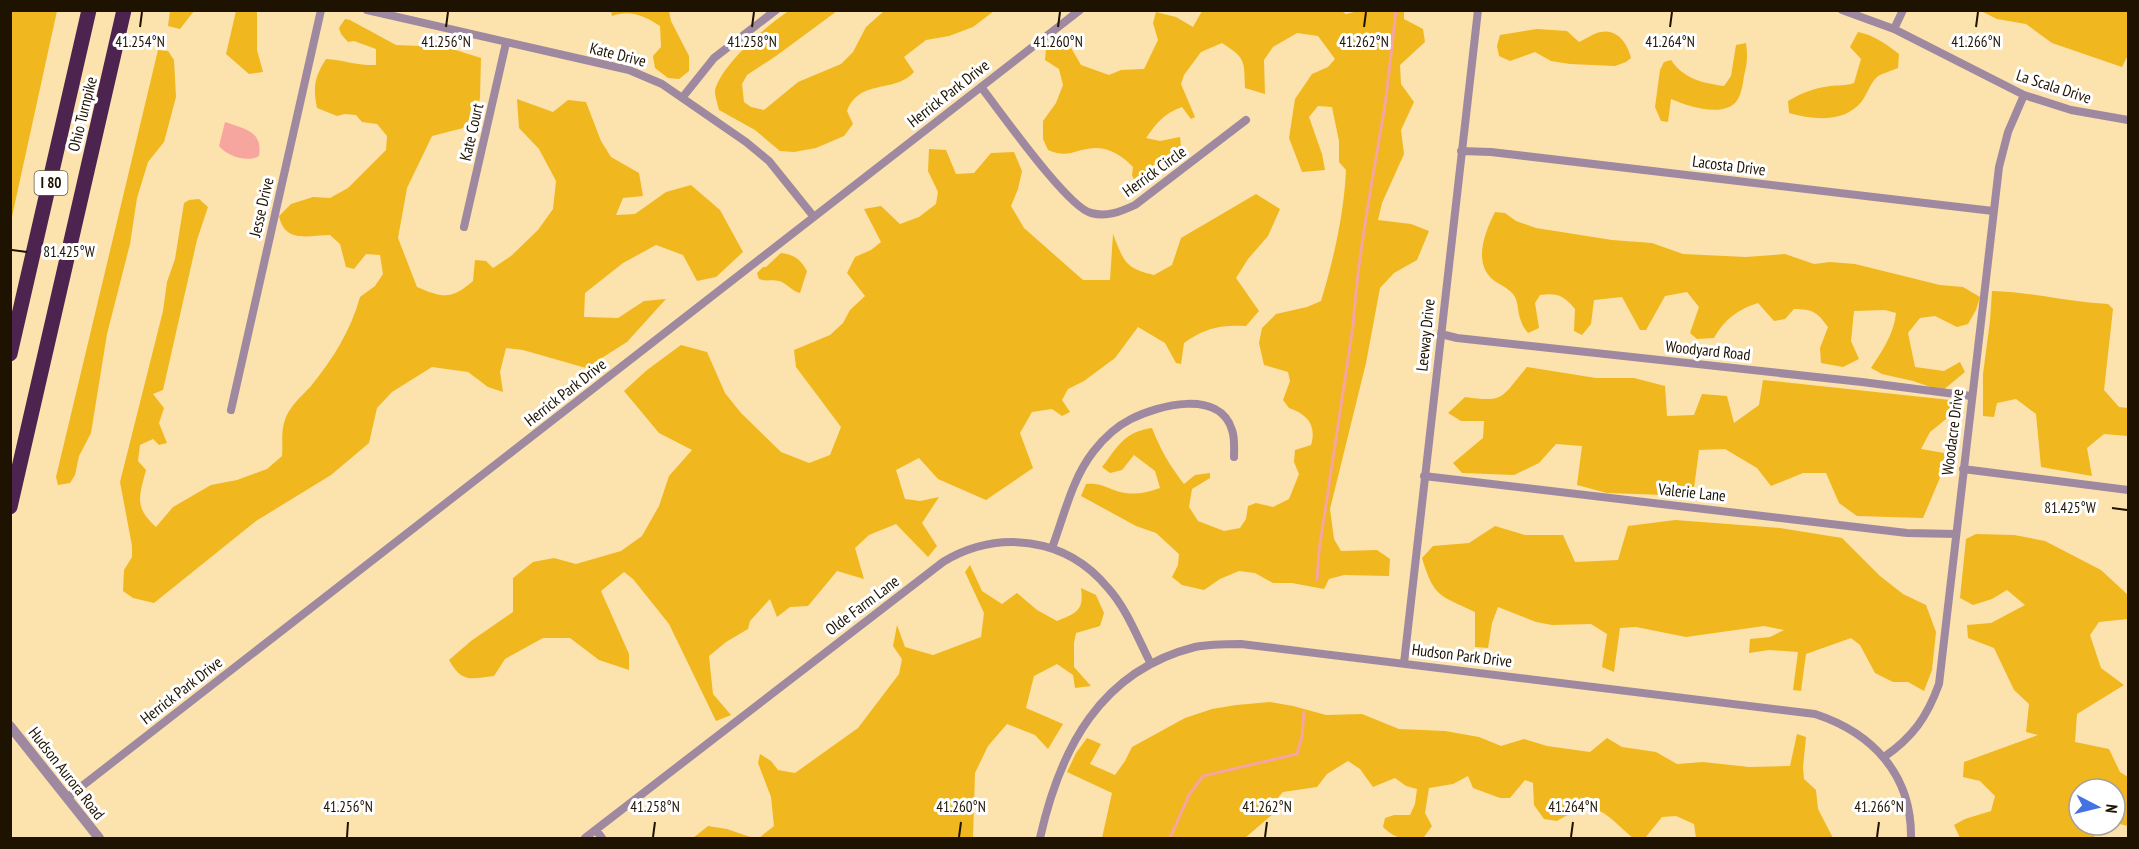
<svg xmlns="http://www.w3.org/2000/svg" width="2139" height="849" viewBox="0 0 2139 849" font-family="'PT Sans Narrow',sans-serif">
  <rect width="100%" height="100%" fill="#fce2ad"/>
  <path fill="#f1b71e" d="M11 10 57 11 11 221 10 11Z
    M1340 10 1346 14 1358 11H1404V19L1423 29 1425 42 1400 65 1401 84 1414 102 1401 130 1404 154 1382 203 1378 220 1411 224 1429 231 1417 260 1394 273 1380 288 1366 363 1330 509 1334 539 1341 551 1377 550 1390 559 1389 576 1344 575 1329 579 1324 589 1292 583H1273L1255 573 1239 571 1220 579 1204 590 1182 585 1172 577 1178 565 1179 554 1156 533 1136 526 1081 496 1086 484C1098 483 1103 486 1114 490 1130 496 1144 494 1160 488L1155 471 1134 455 1122 470 1110 473 1102 467C1118 446 1124 432 1152 428 1160 449 1170 466 1184 484L1195 475 1210 473V478L1192 489 1189 507 1198 521 1224 531 1240 528 1246 519 1248 506 1256 503 1273 507 1289 499 1299 474 1294 462 1295 450 1311 445C1317 425 1307 414 1289 408L1283 400 1290 381 1288 372 1264 365 1259 343 1262 328 1276 314 1307 307 1321 301C1334 258 1344 214 1346 170L1339 162V141L1332 107 1318 106 1309 117 1322 154 1325 170 1302 172 1289 138 1295 99 1312 74 1328 67 1335 59 1318 36 1297 33 1273 47 1264 60 1265 94 1245 88C1244 61 1246 58 1222 43L1201 52 1184 75 1181 84 1195 117 1191 119 1182 107C1164 113 1156 124 1146 138L1160 141 1180 137 1181 146 1176 148 1149 183 1136 184 1132 175 1133 167C1124 157 1109 147 1095 148 1075 149 1069 159 1048 150L1043 139V121L1056 103 1063 85 1059 69 1045 60 1046 49 1063 34 1081 65 1109 75 1121 70 1144 69 1158 40 1153 23 1156 12 1176 17 1193 27 1202 11Z
    M170 11V10L194 11 180 29 168 26Z
    M236 11H257V50L263 72 249 74 226 54Z
    M611 11H669L671 21 689 56V71L679 79 668 78 655 68 653 56 661 47 660 26C645 16 630 9 612 16Z
    M789 11H837L776 56 747 75 742 84 744 102 751 107 764 110 798 82 841 64 853 52 866 27 884 11H994L973 27 949 36 926 40 904 57 914 72C894 94 860 78 847 111L853 124 844 136 816 148 794 152 780 151 755 130 719 110C718 105 715 97 715 92 717 69 770 22 789 11Z
    M1981 11H2128V55L2122 67 2052 43 2026 24 1997 19Z
    M345 19 350 20 396 45 446 47 481 58 480 97 475 125 432 136 407 188 398 238 417 287C443 298 451 300 473 281L475 260 486 261 493 268 511 256 538 230 553 209 556 181 539 149 519 128 517 99 553 112 568 100 586 102 601 141 611 157 639 173 643 196 623 198 616 215 635 214 666 192 691 185 720 210 743 252 716 277 697 281 683 255 656 245 623 263 585 293 584 317 618 318 644 301 666 299 627 342 586 368 523 350 506 348 500 372 503 392 488 387 468 372 432 367 392 392 377 408 369 443 331 475 256 521 154 603 133 598 123 591 124 570 132 557V546L120 482 163 311 167 282 175 259 184 203 189 200 199 199 208 207 197 240 163 390 153 394 164 408 159 423 167 443 159 445 153 439 140 445 138 461 146 470C139 497 134 507 156 527L173 507 211 485 237 480 267 469 282 456C283 446 281 433 284 423 288 407 301 397 311 386 333 359 351 330 360 297L375 286 383 274 380 255 366 254 354 269 346 267 340 244 330 235C308 235 285 244 279 216L291 204 313 197 330 198 348 188 386 150 387 136 377 124 362 122 356 115 345 114 337 116 317 108C313 87 314 78 326 59 343 60 359 66 376 65V49L354 41 348 42 341 34 339 28Z
    M1537 29 1567 31 1579 42C1586 39 1594 33 1601 32 1617 28 1628 44 1631 58L1626 62 1615 66 1570 64 1551 61 1535 52 1510 61 1499 56 1497 46 1500 35Z
    M1858 32C1874 35 1886 44 1899 54L1898 68C1892 71 1882 73 1877 77 1871 82 1867 94 1862 101 1845 123 1814 120 1789 113L1788 101C1801 93 1815 88 1830 86 1838 85 1846 86 1854 83L1861 59 1850 47Z
    M1746 43C1748 55 1747 64 1744 76 1743 84 1741 97 1735 103 1720 117 1687 106 1671 99L1668 122 1661 121 1655 107 1660 70 1664 62 1671 60C1684 79 1702 83 1724 86L1731 76 1736 45Z
    M158 50 168 51 174 60 176 97 164 142 148 162 137 198 130 244 107 334 91 433 79 456 75 475 70 483 58 485 56 477Z
    M929 149 946 150 956 174 974 173 991 153 1014 152 1022 171 1018 189 1011 206 1024 228 1083 280H1110L1113 234C1124 261 1124 268 1154 275L1172 265 1181 238 1256 194 1280 209 1268 236 1248 259 1236 278 1259 311 1246 326C1219 325 1206 328 1184 343L1181 364 1176 363 1165 343 1138 327 1115 358 1084 381 1068 389 1062 400 1070 412 1062 416 1052 409 1032 412 1020 433 1033 468 986 500 938 479 919 458 896 470 905 499 920 501 939 497 922 523 937 546 928 557 896 524 869 535 855 548 864 579 837 571 808 606 790 607 777 617 770 599 750 621 748 629 726 642 709 656 713 694 731 715 716 721 669 624 633 579 624 572 601 591 629 654V670L599 660 570 638H543L505 659 494 676C470 679 462 683 449 660L471 641 513 612V578L533 562 554 558 576 564 621 551 642 536 659 506 669 476 692 450 659 433 624 391 647 370 681 345 707 352 725 393 741 413 781 452 809 463 830 455 841 427 796 367 794 350 830 335 843 323 850 310 865 296 847 273 855 257 871 250 881 242 864 209 881 206 900 224 919 217 936 204 938 192 928 171Z
    M1495 212 1505 213 1516 221 1536 228 1612 240 1652 243 1683 254 1746 257 1785 254 1814 264 1830 262 1855 264 1940 285 1963 287 1980 297 1976 310 1968 324 1957 327 1935 316 1920 318 1908 333 1915 367 1944 371 1960 362 1965 372 1942 391 1913 381 1882 374 1871 368C1882 351 1894 334 1896 313L1885 310 1854 311 1851 341 1859 359 1843 367 1821 363 1820 348 1828 327C1817 312 1813 309 1794 309L1785 319 1774 321 1758 303C1738 309 1724 320 1714 338L1697 339 1690 333 1699 307 1687 292 1665 296 1646 330H1640L1622 297 1594 300 1591 324 1582 335 1574 331 1575 309C1563 295 1558 293 1540 295L1535 303 1539 328 1528 333C1525 329 1522 325 1521 321 1517 312 1519 301 1513 294 1506 286 1497 284 1491 278 1473 260 1486 230 1495 212Z
    M781 253C795 255 800 259 807 271L800 293C791 291 787 283 779 281 772 279 766 282 759 279L757 273 763 267H766Z
    M1992 291C2031 292 2068 302 2108 304L2113 309 2104 390 2119 407 2128 408V436L2104 434 2087 448 2092 476 2041 467 2036 414 2016 399 1997 403 1994 417 1983 416V374L1990 321Z
    M1527 367 1596 378H1634L1665 386 1667 416 1694 415 1702 394 1727 396 1734 423 1759 405 1763 380 1950 400 1951 415 1930 432 1921 449 1950 454 1923 518 1857 516 1839 503 1826 473H1803L1771 486 1757 468 1725 449 1699 450 1693 496 1607 493 1577 485 1582 446 1556 444 1539 463 1514 475 1462 473 1453 463 1483 438 1484 421H1461L1448 413 1465 397C1506 403 1501 397 1527 367Z
    M1675 520 1780 528 1842 538 1880 576 1903 594 1926 605 1936 632 1932 670 1924 691 1908 682H1893L1875 673 1860 645 1851 638 1806 654 1801 691 1793 690 1798 652 1769 650 1749 653 1750 639 1770 637 1784 630 1764 626 1686 637 1636 627 1620 628 1614 672 1602 667 1607 634 1591 624 1552 625 1536 622 1498 607 1492 623 1488 648 1475 647V612C1440 595 1434 598 1422 558L1433 546 1469 543 1495 526 1525 535H1563L1575 562 1618 560 1628 526Z
    M1976 534 2014 535 2045 541 2101 570 2128 595V619L2099 622 2090 635 2101 668 2124 685 2077 714 2075 742 2109 749 2120 772 2128 777V826L2115 823V789H2079V825H2097L2094 838H1960L1954 825 1965 819 1991 811 1995 796 1980 781 1963 777 1964 762 2038 735 2026 732 2029 704 2014 690 1994 648 1968 638 1967 625 1991 623 2025 605 2007 590 1992 599 1973 605 1960 598 1966 539Z
    M970 565 982 591 1002 604 1017 593 1037 610 1057 621C1077 613 1084 611 1081 588L1096 595 1104 613 1100 626 1076 633 1074 643V667L1091 686 1075 688 1073 675 1057 664 1034 676 1026 708 1063 724 1048 749 1035 735 1007 724 988 746 975 773 973 838H759L774 826 771 797 758 763 760 754 771 761 778 770 795 773 858 728 899 674 902 659 893 646 897 625 905 647 933 655 981 637 984 613 965 572Z
    M1270 702 1293 706 1326 715 1362 714 1399 729 1445 731 1479 737 1501 746 1524 739 1547 746 1590 752 1607 738 1622 747 1656 752 1677 764 1703 762 1749 767 1790 766 1797 734 1806 737 1803 767 1804 779 1816 790 1818 809 1833 838H1696L1694 824 1676 816 1662 817 1645 838H1633C1603 813 1598 796 1557 821L1544 819 1534 805 1533 783 1525 780 1510 798H1500L1473 788 1468 776 1453 784 1429 788 1425 813 1432 826 1424 837C1405 839 1397 841 1383 827L1385 818 1394 815H1410L1415 804 1417 789 1406 786 1395 778 1373 787 1360 769 1348 761 1327 774 1317 787 1283 792 1276 800 1274 813 1245 838H1102L1112 793 1067 772 1076 753 1087 738 1101 744 1090 764 1115 775 1125 761 1132 747 1185 718 1212 709 1236 705Z
    M708 826 727 829 753 838H693Z"/>
  <path fill="#f6a59f" d="M225 122C245 129 263 131 259 156 247 163 227 156 219 146Z"/>
  <g fill="none" stroke-linecap="round" stroke-linejoin="round">
    <path stroke="#f6a59f" stroke-width="3" d="M1317 580 1319 551 1353 326C1358 254 1372 183 1384 111 1389 78 1392 44 1396 10
      M1170 838 1189 795 1203 776 1297 754 1302 736 1304 712"/>
    <path stroke="#9f89a0" stroke-width="8" d="M367 10 629 70 662 84 746 142 769 161 814 217
      M1842 10 1894 29 2024 95 2071 110 2128 120
      M1894 29 1903 10
      M981 87C1000 111 1067 207 1091 213 1107 217 1120 212 1135 205L1246 120
      M682 98 714 58 776 10
      M1461 151 1491 152 1993 211
      M464 227 506 43
      M1441 334 1457 338 1862 382 1971 396
      M231 410 321 10
      M1963 469 2128 490
      M1424 476 1907 533 1956 534
      M1052 548C1064 516 1072 479 1093 452 1103 439 1117 426 1131 419 1158 405 1220 389 1232 430 1235 438 1234 449 1234 457
      M1404 663 1478 10
      M1884 757C1913 737 1927 717 1939 684L1999 167 2008 132 2024 95
      M68 797 1080 10
      M596 830 602 838
      M585 838 943 562C998 529 1066 537 1108 588 1127 609 1138 639 1151 664
      M1040 838C1060 749 1100 671 1195 647 1210 644 1226 644 1241 644L1815 714C1873 733 1912 775 1911 838"/>
    <path stroke="#9f89a0" stroke-width="10" d="M10 726 99 838"/>
    <path stroke="#4d2350" stroke-width="15" d="M10 354 89 10
      M10 507 124 10"/>
  </g>
  <path fill="none" stroke="#1e1200" stroke-width="2" d="M140 27 142 12M446 27 448 12M752 27 754 12M1058 27 1060 12M1364 27 1366 12M1670 27 1672 12M1976 27 1978 12M12 250 27 252M2112 508 2127 510M347 837 348 822M653 837 655 822M959 837 961 822M1265 837 1267 822M1571 837 1573 822M1877 837 1879 822"/>
  <g text-anchor="middle" stroke-width="6" stroke-linejoin="round" paint-order="stroke">
    <rect fill="#fff" stroke="#62594c" stroke-width="1.5" x="34.5" y="171" width="33" height="24" rx="4.5"/>
    <g font-size="15" font-weight="bold" fill="#1e1200">
      <text x="51" y="188">I 80</text>
    </g>
    <g font-size="16" fill="#1e1200" stroke="#fff">
      <text transform="translate(618 54) rotate(14)" y="6">Kate Drive</text>
      <text transform="translate(2054 86) rotate(18)" y="6">La Scala Drive</text>
      <text transform="translate(948 93) rotate(-38)" y="6">Herrick Park Drive</text>
      <text transform="translate(82 114) rotate(-76)" y="6">Ohio Turnpike</text>
      <text transform="translate(471 132) rotate(-77)" y="6">Kate Court</text>
      <text transform="translate(1729 165) rotate(7)" y="6">Lacosta Drive</text>
      <text transform="translate(1154 171) rotate(-36)" y="6">Herrick Circle</text>
      <text transform="translate(261 207) rotate(-77)" y="6">Jesse Drive</text>
      <text transform="translate(1425 335) rotate(-84)" y="6">Leeway Drive</text>
      <text transform="translate(1708 350) rotate(6)" y="6">Woodyard Road</text>
      <text transform="translate(565 392) rotate(-38)" y="6">Herrick Park Drive</text>
      <text transform="translate(1952 432) rotate(-83)" y="6">Woodacre Drive</text>
      <text transform="translate(1692 492) rotate(6)" y="6">Valerie Lane</text>
      <text transform="translate(862 605) rotate(-37)" y="6">Olde Farm Lane</text>
      <text transform="translate(1462 655) rotate(7)" y="6">Hudson Park Drive</text>
      <text transform="translate(181 690) rotate(-38)" y="6">Herrick Park Drive</text>
      <text transform="translate(67 773) rotate(52)" y="6">Hudson Aurora Road</text>
    </g>
  </g>
  <g font-size="15" text-anchor="middle" fill="#1e1200" stroke="#fff" stroke-width="6" stroke-linejoin="round" paint-order="stroke">
    <text x="140" y="47">41.254°N</text>
    <text x="446" y="47">41.256°N</text>
    <text x="752" y="47">41.258°N</text>
    <text x="1058" y="47">41.260°N</text>
    <text x="1364" y="47">41.262°N</text>
    <text x="1670" y="47">41.264°N</text>
    <text x="1976" y="47">41.266°N</text>
    <text x="69" y="257">81.425°W</text>
    <text x="2070" y="513">81.425°W</text>
    <text x="348" y="812">41.256°N</text>
    <text x="655" y="812">41.258°N</text>
    <text x="961" y="812">41.260°N</text>
    <text x="1267" y="812">41.262°N</text>
    <text x="1573" y="812">41.264°N</text>
    <text x="1879" y="812">41.266°N</text>
  </g>
  <rect width="2139" height="849" fill="none" stroke="#1e1200" stroke-width="24"/>
  <g transform="translate(2097 807) rotate(97)"><circle r="28" fill="#ffffff" stroke="#a5a099" stroke-width="1.5"/>
  <path d="M0-4.5L10 22L0 15L-10 22Z" fill="#4372e3"/>
  <text y="-9" font-size="16" font-weight="bold" text-anchor="middle" fill="#1e1200">N</text>
  </g>
</svg>
